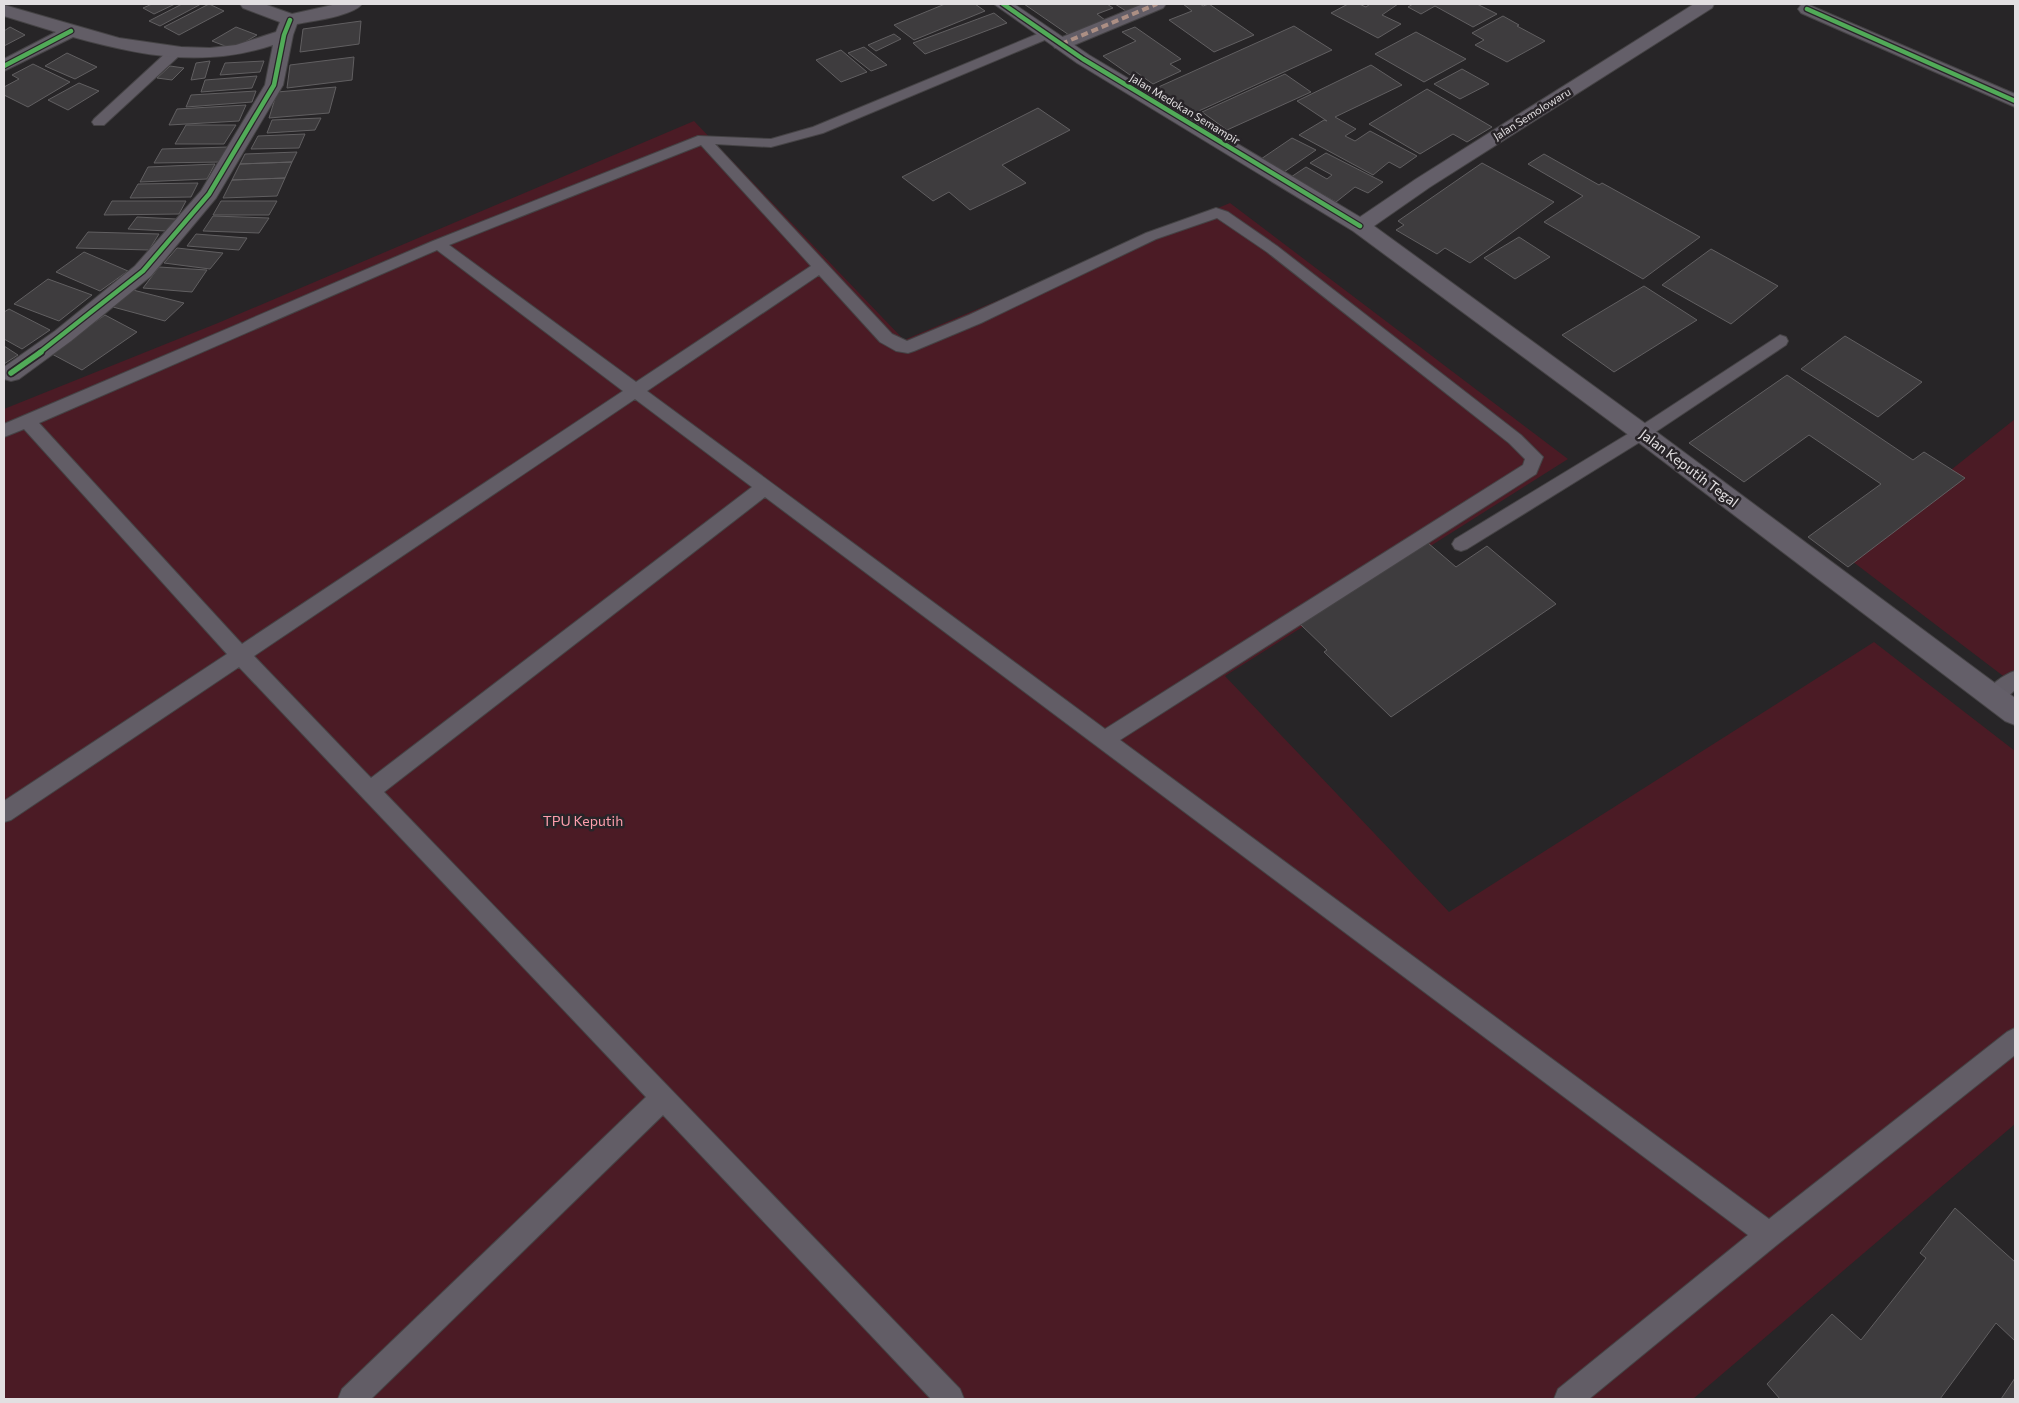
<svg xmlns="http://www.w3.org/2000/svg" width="2019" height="1403" viewBox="0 0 2019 1403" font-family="Commissioner,sans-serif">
  <rect width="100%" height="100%" fill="#272527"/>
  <path fill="#4b1b25" d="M694 121 904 340 1230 203 1568 459 1225 676 1449 912 1874 642 2015 751V1124L1693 1399H4V409L218 323Z
    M2015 419V685L1844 555Z"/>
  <path fill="#3e3c3e" stroke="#615f61" d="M152 4H175L154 14 143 8Z
    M182 4H201L160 26 149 21Z
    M209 4 224 11 179 35 164 27Z
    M945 4H975L985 11 914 40 894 25Z
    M1024 4H1107L1113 8 1097 14 1105 20 1069 35Z
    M1115 4H1145L1126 11Z
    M1183 4H1200L1203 6 1209 4 1254 35 1214 52 1169 20 1192 11Z
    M1348 4H1359L1366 7 1370 4H1398L1382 15 1401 24 1378 38 1331 13Z
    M1413 4H1477L1497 14 1473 27 1435 6 1421 14 1408 7Z
    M994 13 1007 23 925 54 913 43Z
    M1503 16 1519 25 1517 26 1545 41 1507 62 1475 45 1484 40 1472 33Z
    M361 21 359 44 300 52 303 29Z
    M1294 26 1332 50 1190 115 1154 89Z
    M10 27 25 35 4 46V31Z
    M236 27 257 35 233 49 212 41Z
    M1135 27 1181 59 1170 64 1181 71 1153 84 1136 72 1130 75 1103 56 1136 41 1122 32Z
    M1416 32 1466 59 1424 82 1375 54Z
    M894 34 901 39 876 51 868 45Z
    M864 47 887 65 871 71 848 53Z
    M841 50 867 72 841 82 816 60Z
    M67 53 97 67 75 79 45 66Z
    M354 57 352 80 287 88 290 65Z
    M210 61 205 78 191 80 196 63Z
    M264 61 260 72 220 75 225 63Z
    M33 64 70 82 28 107 4 95V87L19 79 12 75Z
    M1371 65 1402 85 1335 117 1356 129 1345 136 1355 141 1370 131 1417 156 1400 168 1389 162 1373 175 1299 135 1324 120 1327 121 1297 101Z
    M170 66 184 68 172 80 157 78Z
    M1462 69 1489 84 1460 99 1434 84Z
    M1285 74 1311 92 1227 130 1202 112Z
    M257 76 252 88 201 92 205 80Z
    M79 83 99 91 68 110 48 100Z
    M336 87 329 113 269 118 277 92Z
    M1427 89 1492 127 1467 142 1453 134 1420 154 1369 124Z
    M256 91 252 102 186 107 191 95Z
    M246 105 239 121 169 125 177 109Z
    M1038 108 1070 130 1002 165 1026 183 970 210 949 192 933 201 902 177Z
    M321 118 315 130 267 133 272 120Z
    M186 125H236L224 144H175Z
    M305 134 299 148 251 149 258 136Z
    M1292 138 1316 150 1284 172 1261 159Z
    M229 147 222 162 154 163 162 149Z
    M297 152 292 162 240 164 245 154Z
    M1326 153 1383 182 1368 193 1355 187 1336 202 1291 177 1306 167 1327 179 1332 175 1310 163Z
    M1544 154 1599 185 1602 183 1700 237 1643 279 1544 222 1583 196 1528 164Z
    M292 162 285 178 232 180 240 164Z
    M1482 163 1554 202 1470 263 1445 248 1437 254 1396 230 1404 225 1398 221Z
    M215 164 207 179 140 182 148 167Z
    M285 178 277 196 223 198 232 180Z
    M198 183 191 197 130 198 138 184Z
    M112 201H186L179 214 104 215Z
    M221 201H277L269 215H213Z
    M213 216 269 218 259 233 203 231Z
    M137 217 176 219 167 231 128 229Z
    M88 232 159 234 149 250 76 248Z
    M196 234 247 238 239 250 187 246Z
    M1519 237 1550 257 1515 279 1484 258Z
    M177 248 223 253 210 269 164 263Z
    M1711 249 1778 286 1731 324 1662 285Z
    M84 252 128 271 100 291 56 272Z
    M159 267 207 270 192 292 143 288Z
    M48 279 92 295 59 321 14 304Z
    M1644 286 1697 320 1614 372 1562 335Z
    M133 290 184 303 165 321 113 307Z
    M9 309 50 330 22 349 4 339V312Z
    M105 315 137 332 82 370 50 353Z
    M1845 336 1922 382 1878 417 1801 369Z
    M4 346 18 355 4 364Z
    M1787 375 1913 460 1924 452 1965 478 1848 567 1808 537 1881 484 1809 435 1744 482 1689 443Z
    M1428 543 1456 567 1487 546 1556 604 1391 717 1324 652 1327 650 1300 624Z
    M1955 1208 2015 1262V1341L1996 1323 1940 1399H1780L1767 1384 1832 1314 1861 1340 1926 1258 1920 1253Z
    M2015 1378V1399H2001Z"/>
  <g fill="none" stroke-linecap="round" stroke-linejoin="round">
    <defs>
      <path id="lane" d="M1047 30 1052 31 1053 34 1052 37 823 133 771 147 715 144 892 334 907 341 969 315 1146 233 1216 208 1228 212 1277 246 1521 435 1543 457 1536 474 1120 740 1769 1219 2007 1032 2015 1028V1055L1778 1244 1589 1399H1554L1558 1389 1748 1235 765 497 384 792 960 1389 964 1399H931L663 1115 371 1399H338L342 1389 646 1097 239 667 11 820 4 822V801L227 654 24 429 4 437V424L433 241 698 136 771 139 813 127ZM701 145 811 266 636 382 449 245ZM1217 218 1267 252 1509 443 1525 459 1523 465 1105 729 647 391 819 275 880 342 896 351 908 353 914 351 981 323 1156 239ZM437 250 623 391 242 644 39 423ZM635 399 752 487 371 778 254 656Z
        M174 49 181 53 179 56 104 125H94L92 122 94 119 169 50Z
        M1780 335 1786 337 1788 341 1786 345 1648 437 1467 549 1461 551 1455 549 1452 544 1455 539 1636 429Z
        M2015 671V690C2006 698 1999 707 1986 703L1983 697C1988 686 2003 675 2015 671Z"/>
      <path id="street" d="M240 4H264L292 14 337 4H362C353 16 312 21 297 24L293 35 283 85 216 198 151 276 71 341 19 379 11 381 4 379V367L55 331 135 266 201 191 265 85 273 45C205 68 141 56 73 37L4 71V59L56 32 4 16V5L119 38 181 47 210 48 236 45 276 32 280 22 243 8Z
        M1143 4H1166L1163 8 1067 48H1055L1052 44 1055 40Z
        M1807 4 2015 94V107L1801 13 1798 9 1801 5Z"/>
      <path id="secondary" d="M994 4H1014L1089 55 1360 217 1416 179 1694 4H1714L1712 8 1430 187 1374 226 1650 427 2015 698V725L2005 721 1634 439 1353 231 1077 63Z"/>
    </defs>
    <use href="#lane" stroke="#454345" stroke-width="2"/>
    <use href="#street" stroke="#454345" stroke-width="2"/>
    <use href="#secondary" stroke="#454345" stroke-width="2"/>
    <use href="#lane" fill="#625d66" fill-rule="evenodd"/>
    <use href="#street" fill="#625d66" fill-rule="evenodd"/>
    <use href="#secondary" fill="#645f69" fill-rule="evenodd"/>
    <path stroke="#ac8f84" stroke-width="4" stroke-dasharray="7 4" stroke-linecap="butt" d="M1061 44 1157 4"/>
    <defs>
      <path id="cycleway-far1" d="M1003 4 1083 59 1360 226
        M1807 9 2015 101
        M4 66 71 31
        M39 353 143 271 209 194 274 85 284 35 290 20"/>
      <path id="cycleway" d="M11 373 41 352"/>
    </defs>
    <use href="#cycleway-far1" stroke="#282428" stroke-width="7"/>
    <use href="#cycleway" stroke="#282428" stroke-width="9"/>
    <use href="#cycleway-far1" stroke="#51ab58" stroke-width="4.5"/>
    <use href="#cycleway" stroke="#51ab58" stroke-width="5.5"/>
  </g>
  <g text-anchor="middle" stroke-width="5" stroke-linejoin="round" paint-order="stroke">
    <g font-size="11" fill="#e2dfe1" stroke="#282428">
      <text transform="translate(1185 109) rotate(31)" y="4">Jalan Medokan Semampir</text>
      <text transform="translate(1532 114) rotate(-32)" y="4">Jalan Semolowaru</text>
    </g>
    <g font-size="14" fill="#e2dfe1" stroke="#282428">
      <text transform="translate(1689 468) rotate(37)" y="5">Jalan Keputih Tegal</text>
    </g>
    <g font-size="14" fill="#fd9eac" stroke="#282428">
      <text x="583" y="826">TPU Keputih</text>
    </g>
  </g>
  <rect width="2019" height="1403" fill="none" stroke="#e2dfe1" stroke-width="10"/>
</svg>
